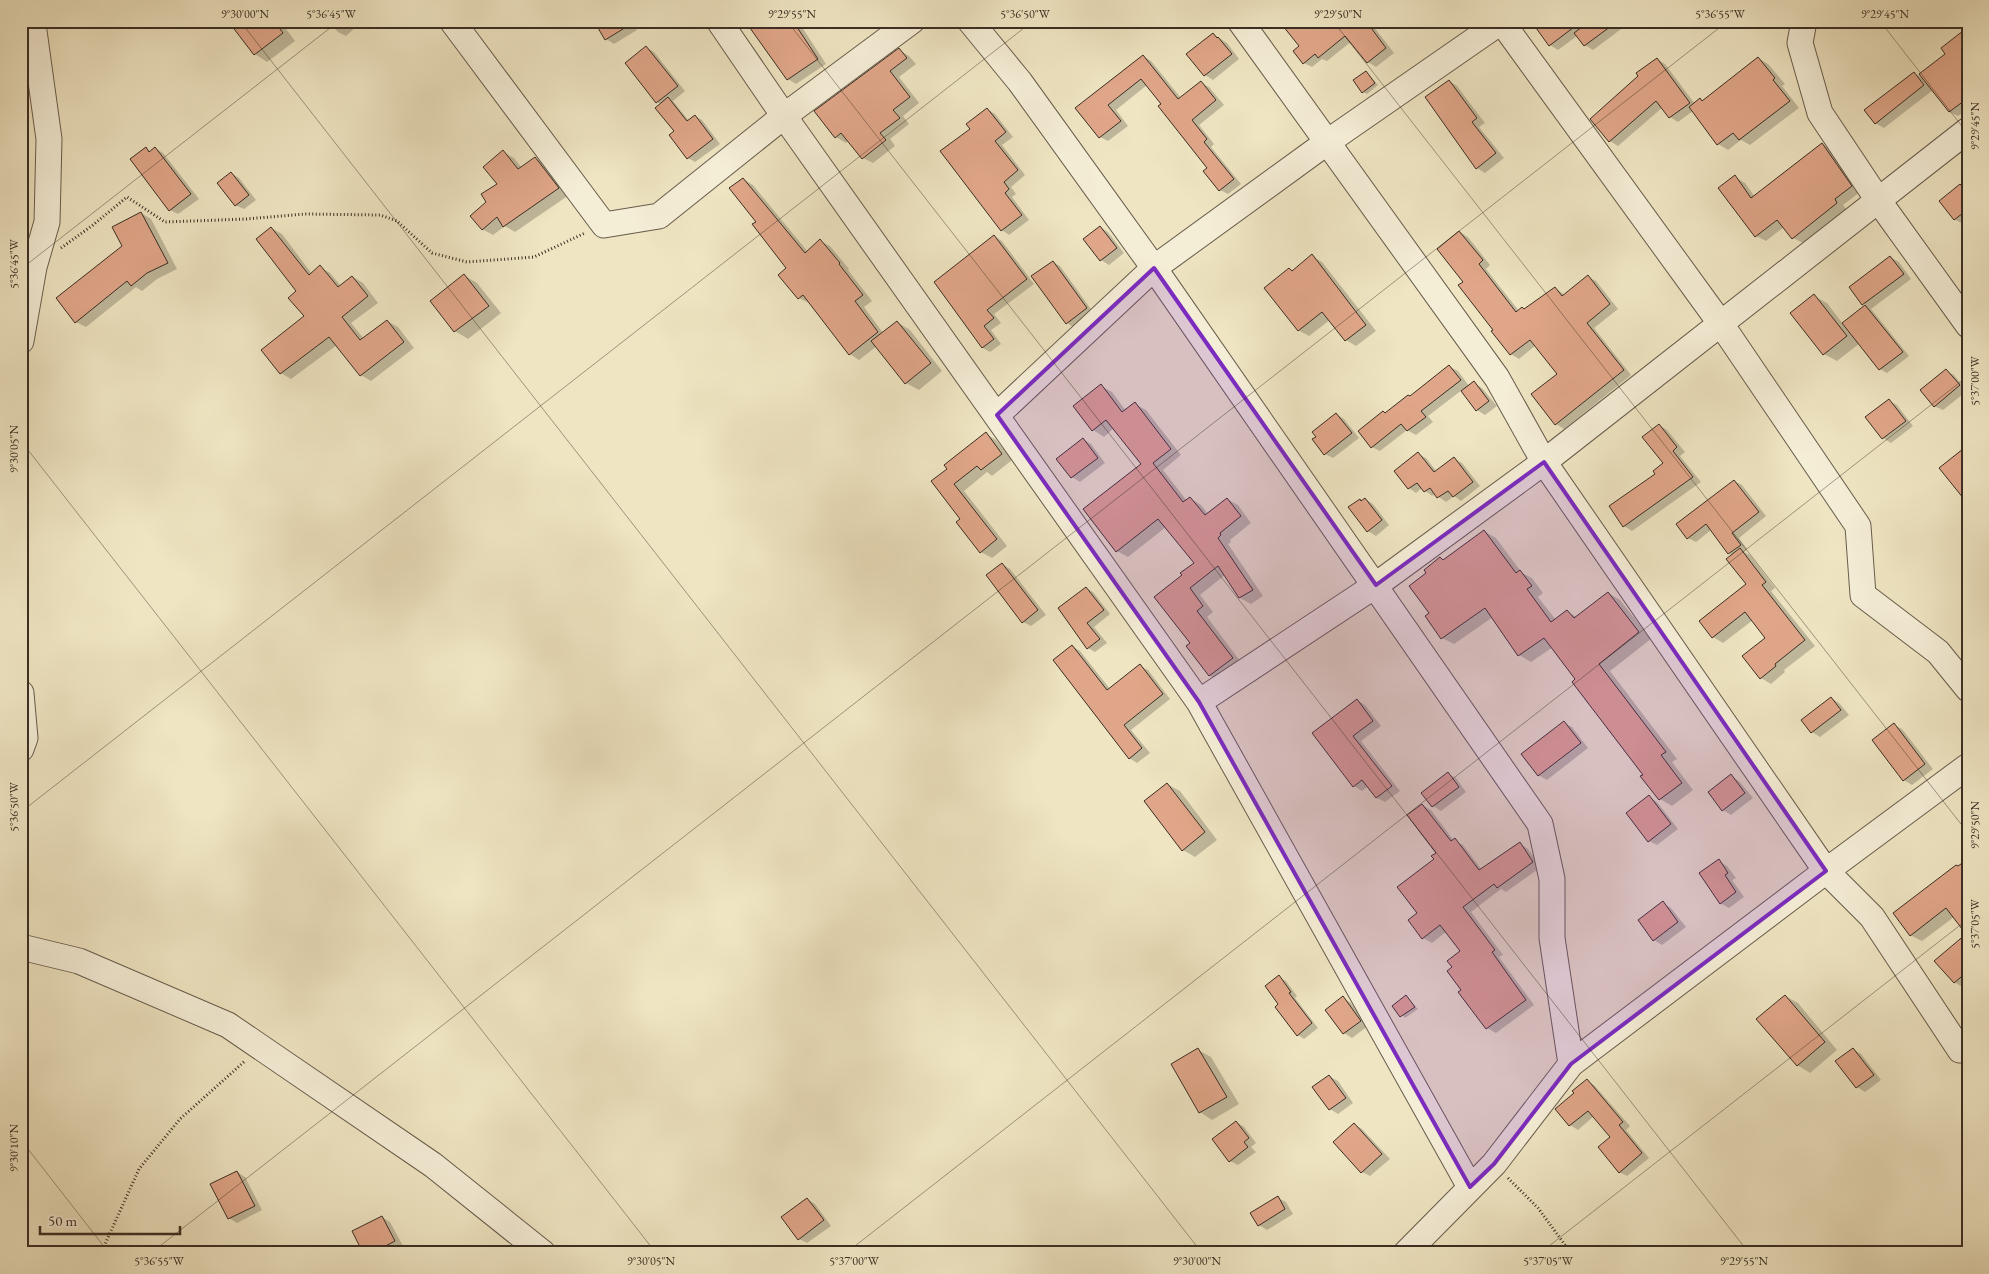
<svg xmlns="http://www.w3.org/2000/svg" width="1989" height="1274" viewBox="0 0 1989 1274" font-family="'EB Garamond',serif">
  <rect width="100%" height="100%" fill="#efe5c2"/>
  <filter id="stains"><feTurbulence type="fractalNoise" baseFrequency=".004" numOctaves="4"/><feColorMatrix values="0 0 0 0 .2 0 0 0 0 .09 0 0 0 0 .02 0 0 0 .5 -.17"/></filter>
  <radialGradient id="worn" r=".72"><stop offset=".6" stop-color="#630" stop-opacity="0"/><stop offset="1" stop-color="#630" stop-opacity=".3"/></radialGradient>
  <path fill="#0003" d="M229 21H280L295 41 267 62 255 54Z
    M328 21H355L358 25 346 36 338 32Z
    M632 21 637 30 614 44 606 39Z
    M750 21H798L826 64 796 84 788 79Z
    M1280 21H1373L1371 23 1394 53 1376 67 1368 62 1352 41 1327 61 1322 59 1312 67 1304 63 1301 46Z
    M1533 21H1573L1580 30 1592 21H1632L1593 50 1585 45 1577 36 1558 50 1550 45Z
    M1968 29V109L1958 116 1950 112 1933 90 1884 128 1875 123 1914 73 1924 79Z
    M1213 34 1227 43 1239 59 1213 80 1205 75 1188 54Z
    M646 47 654 52 685 91 673 101 689 121 695 116 702 120 720 144 695 162 688 158 661 104 657 102 627 63Z
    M899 50 909 56 916 64 899 77 919 103 903 116 909 124 890 139 895 146 873 163 863 158 849 140 846 143 836 137Z
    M1143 56 1151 61 1181 98 1201 83 1209 87 1224 105 1199 125 1214 144 1211 147 1241 184 1228 194 1220 190 1208 168 1147 85 1116 110 1128 126 1108 141 1100 137 1077 108Z
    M1758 58 1768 64 1785 84 1782 86 1799 108 1750 145 1741 140 1728 150 1718 144 1693 111 1678 122 1670 117 1663 107 1618 146 1610 141 1657 59 1665 64 1695 104 1700 100 1704 102Z
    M1366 72 1378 85 1367 94 1363 92Z
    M1449 81 1457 86 1485 123 1479 127 1504 158 1485 173 1477 168 1460 146Z
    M987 109 995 114 1013 137 1002 145 1025 175 1011 187 1016 194 1012 197 1029 220 1009 235 1002 230 972 129Z
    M1822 144 1832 150 1860 192 1843 205 1846 209 1803 243 1793 238 1784 227 1766 241 1756 236 1735 177 1745 183 1755 197Z
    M146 148 151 152 155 148 163 153 199 199 178 214 170 210Z
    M503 152 514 158 522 168 535 158 546 165 569 195 515 232 505 226 493 235 482 229 488 202 499 184Z
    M231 173 239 178 256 200 244 209 235 205Z
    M743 179 753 185 808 252 820 241 830 246 849 269 848 270 872 301 864 307 883 333 897 322 910 330 942 371 919 390 906 383 877 346 859 360 850 354 810 302 809 303 799 298 788 268 757 222Z
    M1960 186 1968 190V220L1963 224 1954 219Z
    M141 213 151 219 177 269 157 279 142 291 136 287 86 327 76 322 124 246Z
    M1100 227 1108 232 1124 253 1109 265 1101 260Z
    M271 228 282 234 312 274 320 267 330 273 341 286 353 277 363 283 378 303 351 323 364 339 387 321 398 327 414 348 371 381 361 375 337 345 291 379 281 373 263 350 306 316 298 291Z
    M1460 232 1468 237 1490 265 1486 269 1519 311 1525 310 1555 288 1565 295 1588 277 1596 281 1618 309 1594 328 1631 375 1564 429 1556 424 1559 374 1536 345 1519 359 1511 354 1464 282Z
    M994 236 1002 241 1034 284 994 314 1001 323 991 330 1001 344 990 352 983 348 936 282Z
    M1312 256 1322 262 1376 331 1356 346 1346 340 1330 320 1309 336 1298 330 1293 272Z
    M1890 257 1899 262 1911 279 1871 309 1909 356 1887 373 1880 369 1860 343 1837 361 1824 354 1792 314 1814 296 1827 303 1843 324 1866 306 1850 287Z
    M1053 262 1060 266 1093 312 1073 327 1067 323Z
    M465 276 477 283 501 313 468 339 455 331 432 301Z
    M1450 367 1458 371 1469 386 1474 383 1482 388 1497 406 1485 415 1477 410 1462 390 1428 416 1433 422 1416 435 1407 430 1380 451 1372 447 1386 414Z
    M1946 371 1954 375 1967 391 1943 410 1934 406Z
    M1101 386 1112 392 1126 411 1135 404 1146 410 1181 455 1163 470 1187 501 1190 498 1201 505 1208 514 1227 499 1238 505 1251 523 1230 540 1231 542 1228 544 1263 596 1251 604 1240 598 1225 575 1200 595 1213 612 1207 617 1243 665 1221 682 1210 676 1188 647 1192 643 1184 575 1196 563 1166 527 1128 557 1117 551 1142 464 1114 428 1104 437 1093 430 1074 407Z
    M1889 401 1897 405 1913 426 1891 443 1883 438Z
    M1336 414 1344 419 1359 438 1333 458 1325 454Z
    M1659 425 1667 430 1685 452 1680 456 1701 482 1632 531 1624 526 1665 464Z
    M986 434 996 440 1012 460 992 476 987 472 964 491 1007 546 992 558 981 552 962 519 948 469Z
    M1083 439 1091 444 1105 463 1080 482 1072 477 1058 459Z
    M1418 454 1426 458 1437 472 1454 459 1462 463 1480 486 1461 501 1454 496 1446 502 1435 494 1432 496 1422 488 1416 493 1409 488Z
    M1734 481 1742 485 1766 516 1739 538 1747 549 1744 552 1750 555 1775 588 1771 591 1815 646 1784 670 1785 672 1771 684 1761 678 1767 638 1753 620 1723 643 1713 637 1748 584 1733 555 1729 553 1711 530 1696 542 1688 538Z
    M1365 499 1373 504 1389 525 1376 536 1368 531 1360 500 1362 502Z
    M1484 531 1496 538 1522 573 1532 578 1543 593 1538 597 1556 620 1567 612 1577 617 1608 593 1620 600 1651 639 1610 671 1677 759 1672 762 1693 790 1672 806 1660 799 1644 775 1553 647 1531 662 1519 655 1493 617 1454 644 1442 638 1431 613 1445 561Z
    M1002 564 1010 569 1046 615 1031 626 1023 622Z
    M1086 588 1093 592 1110 614 1094 627 1107 643 1095 652 1088 648 1060 609Z
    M1072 646 1080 651 1110 689 1140 666 1148 670 1170 699 1131 730 1150 753 1137 763 1129 758Z
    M1831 698 1839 703 1849 715 1820 737 1812 732 1803 720Z
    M1357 700 1365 705 1381 726 1361 741 1400 791 1385 802 1377 798 1368 786 1362 791 1354 786 1314 733Z
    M1564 723 1572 727 1588 748 1547 780 1538 775Z
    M1894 725 1902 729 1933 769 1912 785 1904 780Z
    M1448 774 1456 778 1466 792 1441 811 1433 806Z
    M1731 776 1739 781 1753 798 1731 815 1723 810 1710 792Z
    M1167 784 1180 791 1217 840 1195 857 1183 850Z
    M1649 797 1657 802 1678 829 1657 845 1649 841Z
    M1422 805 1431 810 1454 841 1463 845 1482 870 1520 844 1528 849 1541 867 1506 892 1501 889 1471 912 1503 955 1499 957 1534 1005 1496 1033 1487 1028 1463 990 1453 967 1462 951 1447 931 1432 943 1423 938 1419 913 1437 853Z
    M1968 860V987L1966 989 1954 982 1968 934 1954 917 1922 941 1910 935 1959 867Z
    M1719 861 1727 866 1736 878 1732 880 1744 897 1729 908 1720 903Z
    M1663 903 1671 908 1686 927 1662 945 1654 940Z
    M1279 977 1286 981 1297 996 1295 998 1318 1028 1304 1039 1298 1035 1280 1004Z
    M1785 996 1798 1003 1837 1050 1810 1073 1797 1065Z
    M1406 997 1418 1009 1405 1018 1394 1006Z
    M1343 998 1351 1003 1368 1026 1352 1038 1344 1033 1327 1010Z
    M1853 1049 1861 1054 1881 1080 1865 1092 1857 1087Z
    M1198 1050 1211 1057 1239 1104 1212 1120 1200 1112Z
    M1329 1076 1338 1081 1353 1103 1338 1114 1330 1109Z
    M1587 1081 1594 1085 1630 1126 1626 1130 1649 1158 1627 1176 1619 1172 1612 1137 1594 1116 1578 1130 1570 1125 1556 1109 1576 1093Z
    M1236 1122 1244 1127 1256 1143 1251 1147 1256 1152 1238 1165 1230 1161Z
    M1354 1124 1362 1129 1390 1159 1370 1176 1362 1172Z
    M237 1172 245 1177 262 1210 237 1223 229 1218Z
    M1278 1198 1286 1202 1293 1214 1267 1230 1259 1225Z
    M807 1199 815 1204 831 1226 807 1243 799 1239Z
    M382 1217 390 1222 403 1246 389 1253H364Z"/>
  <path fill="#e0a689" stroke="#3a2e24" d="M228 21H274L283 33 254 55Z
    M594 21H636L605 40Z
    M745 21H793L818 59 787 80Z
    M1279 21H1366L1386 48 1367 63 1345 36 1318 58 1315 54 1303 64 1293 51 1299 46Z
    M1531 21H1582L1549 46Z
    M1590 21H1618L1584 46 1574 33Z
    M1968 27V98L1949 112 1919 74 1945 54 1941 48Z
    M1213 33 1217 38 1218 37 1232 54 1204 76 1186 54Z
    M646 46 678 86 656 103 625 63Z
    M899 48 907 58 890 71 910 97 893 110 900 118 880 133 886 140 862 159 841 133 835 138 814 111Z
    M1143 55 1178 99 1201 81 1216 100 1192 120 1207 139 1204 142 1234 179 1219 191 1203 171 1207 168 1158 106 1161 104 1141 79 1108 105 1121 121 1099 138 1075 108Z
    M1758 57 1775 78 1773 80 1790 101 1739 140 1733 133 1717 145 1689 107 1700 98 1702 101Z
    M1657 58 1690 103 1669 118 1656 101 1609 142 1590 119 1638 76 1636 73Z
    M1366 71 1375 83 1362 93 1353 80Z
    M1914 72 1924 85 1875 124 1864 110Z
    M1449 80 1477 118 1472 122 1496 153 1476 169 1425 97Z
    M668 97 687 121 695 115 713 139 687 159 669 135 674 131 655 108Z
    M987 108 1006 132 995 141 1018 170 1004 182 1009 189 1005 193 1022 215 1001 231 940 151 970 129 966 124Z
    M1822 143 1852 186 1835 199 1837 203 1792 239 1777 220 1755 237 1718 188 1735 175 1751 198Z
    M146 147 149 152 155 147 191 194 169 211 130 159Z
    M503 150 518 169 535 157 559 188 503 227 497 217 482 230 470 216 486 202 481 194 497 184 483 167Z
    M231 172 249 195 235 206 217 183Z
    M743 178 805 253 820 239 840 263 839 264 863 295 855 301 878 332 849 355 803 295 798 299 778 275 786 268 752 224 756 222 729 188Z
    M1960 184 1968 193V209L1954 220 1939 201Z
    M141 212 168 263 147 273 131 286 127 281 75 323 56 298 122 246 112 227Z
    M1100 226 1117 248 1100 261 1083 239Z
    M271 227 309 275 320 265 338 287 352 276 368 296 342 317 360 340 387 320 404 342 360 376 329 337 280 374 261 350 304 316 288 298 296 291 256 239Z
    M1459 231 1483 260 1479 264 1516 312 1522 307 1524 309 1555 287 1562 296 1588 275 1610 304 1587 323 1624 370 1555 425 1531 394 1557 374 1530 340 1510 355 1491 331 1493 330 1458 285 1463 282 1437 249Z
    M994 235 1027 279 987 310 994 318 984 326 994 339 982 348 934 282Z
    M1312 254 1366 325 1345 341 1322 312 1298 331 1264 288 1289 268 1292 271Z
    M1890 256 1904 274 1862 305 1849 287Z
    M1053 261 1087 308 1066 324 1031 276Z
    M464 274 489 306 454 332 430 301Z
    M1814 294 1847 336 1823 355 1790 313Z
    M1865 305 1903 352 1879 370 1842 323Z
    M897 321 931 363 905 384 871 341Z
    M1449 365 1461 380 1421 411 1426 417 1407 431 1401 424 1371 448 1358 431 1383 411 1385 413 1408 395 1410 396Z
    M1946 369 1960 385 1934 407 1920 390Z
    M1474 381 1489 401 1476 411 1461 391Z
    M1101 384 1122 412 1135 402 1171 449 1153 463 1183 502 1190 497 1205 515 1227 498 1241 516 1220 533 1221 535 1218 538 1253 590 1239 598 1218 566 1190 588 1203 606 1197 611 1233 658 1209 676 1186 646 1190 643 1154 597 1182 575 1180 573 1194 563 1158 519 1116 552 1083 509 1141 464 1106 420 1092 431 1073 406Z
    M1889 399 1906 421 1882 439 1865 417Z
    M1336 413 1352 433 1324 455 1312 439 1316 437 1312 432Z
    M1659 424 1677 447 1673 451 1693 477 1623 527 1609 506 1655 474 1653 471 1663 463 1642 437Z
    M986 432 1002 454 981 470 977 466 954 484 997 539 980 553 956 522 960 519 931 481 947 469 944 465Z
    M1083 438 1098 458 1071 478 1056 459Z
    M1968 445V504L1939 468Z
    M1418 452 1434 472 1454 457 1473 482 1453 497 1448 491 1437 498 1430 488 1424 492 1417 483 1408 489 1394 471Z
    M1734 480 1759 512 1732 533 1741 545 1728 554 1706 524 1687 539 1676 524Z
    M1365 498 1382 520 1367 532 1348 507 1360 499 1361 501Z
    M1484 530 1516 573 1520 570 1532 586 1527 589 1551 622 1567 610 1574 618 1608 592 1639 632 1599 664 1666 752 1661 755 1682 783 1659 800 1640 776 1643 775 1572 682 1575 679 1544 638 1518 656 1485 608 1441 639 1425 616 1429 613 1409 586 1426 573 1424 570 1440 557 1443 560Z
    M1740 548 1766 582 1762 585 1805 640 1775 664 1776 666 1760 679 1742 656 1765 638 1745 612 1712 638 1699 621 1746 584 1726 559Z
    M1002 563 1038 610 1022 623 986 575Z
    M1086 587 1104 610 1087 623 1100 639 1087 649 1058 608Z
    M1072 645 1107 690 1140 664 1163 694 1124 725 1142 748 1129 759 1053 660Z
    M1831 697 1841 710 1811 733 1801 720Z
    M1357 699 1373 721 1353 736 1392 786 1376 798 1362 780 1353 787 1312 733Z
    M1564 721 1581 743 1538 776 1521 754Z
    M1894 723 1925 764 1903 781 1872 740Z
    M1448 772 1459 787 1432 807 1421 793Z
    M1731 774 1745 793 1722 811 1708 792Z
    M1167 783 1205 832 1182 851 1144 801Z
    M1649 795 1671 824 1648 842 1626 813Z
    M1422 804 1451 841 1455 838 1479 870 1520 842 1533 862 1497 888 1494 884 1463 907 1495 950 1492 952 1526 1000 1486 1029 1458 992 1461 990 1447 971 1452 967 1447 961 1460 951 1440 925 1422 939 1408 920 1417 913 1397 887 1434 859 1431 856 1436 853 1407 815Z
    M1719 859 1728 873 1725 875 1736 892 1720 904 1699 873Z
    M1968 859V971L1954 983 1934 961 1966 934 1946 908 1910 936 1893 913 1956 865 1958 866Z
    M1663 901 1678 922 1653 941 1638 920Z
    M1279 975 1291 992 1289 993 1312 1023 1297 1036 1275 1007 1278 1004 1265 986Z
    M1406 995 1415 1007 1400 1017 1392 1006Z
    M1785 995 1825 1042 1797 1066 1756 1019Z
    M1343 996 1361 1021 1343 1034 1325 1010Z
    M1198 1048 1227 1097 1199 1113 1171 1064Z
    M1853 1048 1874 1075 1856 1088 1835 1061Z
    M1329 1075 1346 1098 1329 1110 1312 1087Z
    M1587 1079 1623 1122 1619 1125 1642 1153 1619 1173 1598 1147 1610 1137 1588 1111 1569 1126 1555 1109 1574 1093 1572 1091Z
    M1236 1121 1249 1138 1244 1142 1248 1147 1229 1162 1212 1139Z
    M1354 1123 1382 1154 1361 1173 1333 1142Z
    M237 1171 255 1206 228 1219 210 1184Z
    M1278 1196 1285 1209 1258 1226 1250 1213Z
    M807 1198 824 1220 798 1240 781 1217Z
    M382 1216 395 1241 372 1253H363L352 1231Z"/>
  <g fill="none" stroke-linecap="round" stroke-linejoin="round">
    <defs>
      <path id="minor" d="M452 21 604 225 659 216 784 116 912 21
        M719 21 784 116 1199 702 1470 1187
        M970 21 1020 82 1154 268 1540 824 1552 879V938L1571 1064
        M1240 21 1497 378 1544 462 1826 871 1872 917 1960 1050
        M1501 21 1721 324 1858 526 1863 595 1938 652 1968 689
        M1804 21 1800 43 1820 113 1878 200 1968 325
        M21 341 34 267 47 222 49 139 34 31 25 21
        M997 415 1154 268 1326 143 1502 21
        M21 693 25 738 21 749
        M1199 702 1376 585 1544 462 1968 130
        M21 947 79 961 228 1025 433 1165 543 1253
        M1406 1253 1494 1164 1571 1064 1826 871 1968 766"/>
    </defs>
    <use href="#minor" stroke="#675c4c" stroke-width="27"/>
    <path stroke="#3a2e24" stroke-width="3" stroke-dasharray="1 2.5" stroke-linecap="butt" d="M61 248 93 225 127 197 165 222 246 219 305 214 380 215 397 221 432 253 467 262 534 257 585 233
      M1508 1178 1538 1208 1571 1253
      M101 1253 139 1169 180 1119 245 1061"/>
    <use href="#minor" stroke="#f5eed7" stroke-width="25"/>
  </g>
  <path fill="#7b2cbf" fill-opacity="0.2" stroke="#7b2cbf" stroke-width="4" stroke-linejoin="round" d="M1154 268 1376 585 1544 462 1826 871 1571 1064 1494 1164 1470 1187 1199 702 997 415Z"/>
  <path fill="none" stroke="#3a2e24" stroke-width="1" stroke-opacity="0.45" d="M240 21 1202 1253M787 21 1749 1253M1333 21 1968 833M1880 21 1968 134M21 269 339 21M21 441 656 1253M21 812 1033 21M21 1140 109 1253M151 1253 1728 21M846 1253 1968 376M1540 1253 1968 919"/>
  <rect width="1989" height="1274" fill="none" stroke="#efe5c2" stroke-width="55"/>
  <path d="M40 1226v8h140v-8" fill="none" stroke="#3a2e24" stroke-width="2.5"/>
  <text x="48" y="1226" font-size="15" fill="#3a2e24" stroke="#f5eed7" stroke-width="4" paint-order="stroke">50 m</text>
  <rect x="28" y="28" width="1934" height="1218" fill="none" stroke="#3a2e24" stroke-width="2"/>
  <g font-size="12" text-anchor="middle" fill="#3a2e24">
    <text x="245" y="18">9°30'00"N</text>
    <text x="331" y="18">5°36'45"W</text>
    <text x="792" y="18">9°29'55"N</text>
    <text x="1025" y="18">5°36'50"W</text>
    <text x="1338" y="18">9°29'50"N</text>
    <text x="1720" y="18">5°36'55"W</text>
    <text x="1885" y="18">9°29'45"N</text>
    <text transform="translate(1975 126) rotate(-90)" y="4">9°29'45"N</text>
    <text transform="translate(14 264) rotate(-90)" y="4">5°36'45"W</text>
    <text transform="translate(1975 381) rotate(-90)" y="4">5°37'00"W</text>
    <text transform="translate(14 449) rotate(-90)" y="4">9°30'05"N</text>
    <text transform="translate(14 807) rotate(-90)" y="4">5°36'50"W</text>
    <text transform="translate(1975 825) rotate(-90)" y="4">9°29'50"N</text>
    <text transform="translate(1975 924) rotate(-90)" y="4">5°37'05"W</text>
    <text transform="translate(14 1148) rotate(-90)" y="4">9°30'10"N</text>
    <text x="159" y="1265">5°36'55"W</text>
    <text x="651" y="1265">9°30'05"N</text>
    <text x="854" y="1265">5°37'00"W</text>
    <text x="1197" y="1265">9°30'00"N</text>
    <text x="1548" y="1265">5°37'05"W</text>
    <text x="1744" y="1265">9°29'55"N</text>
  </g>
  <rect width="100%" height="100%" filter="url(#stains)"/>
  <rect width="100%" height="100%" fill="url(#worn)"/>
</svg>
